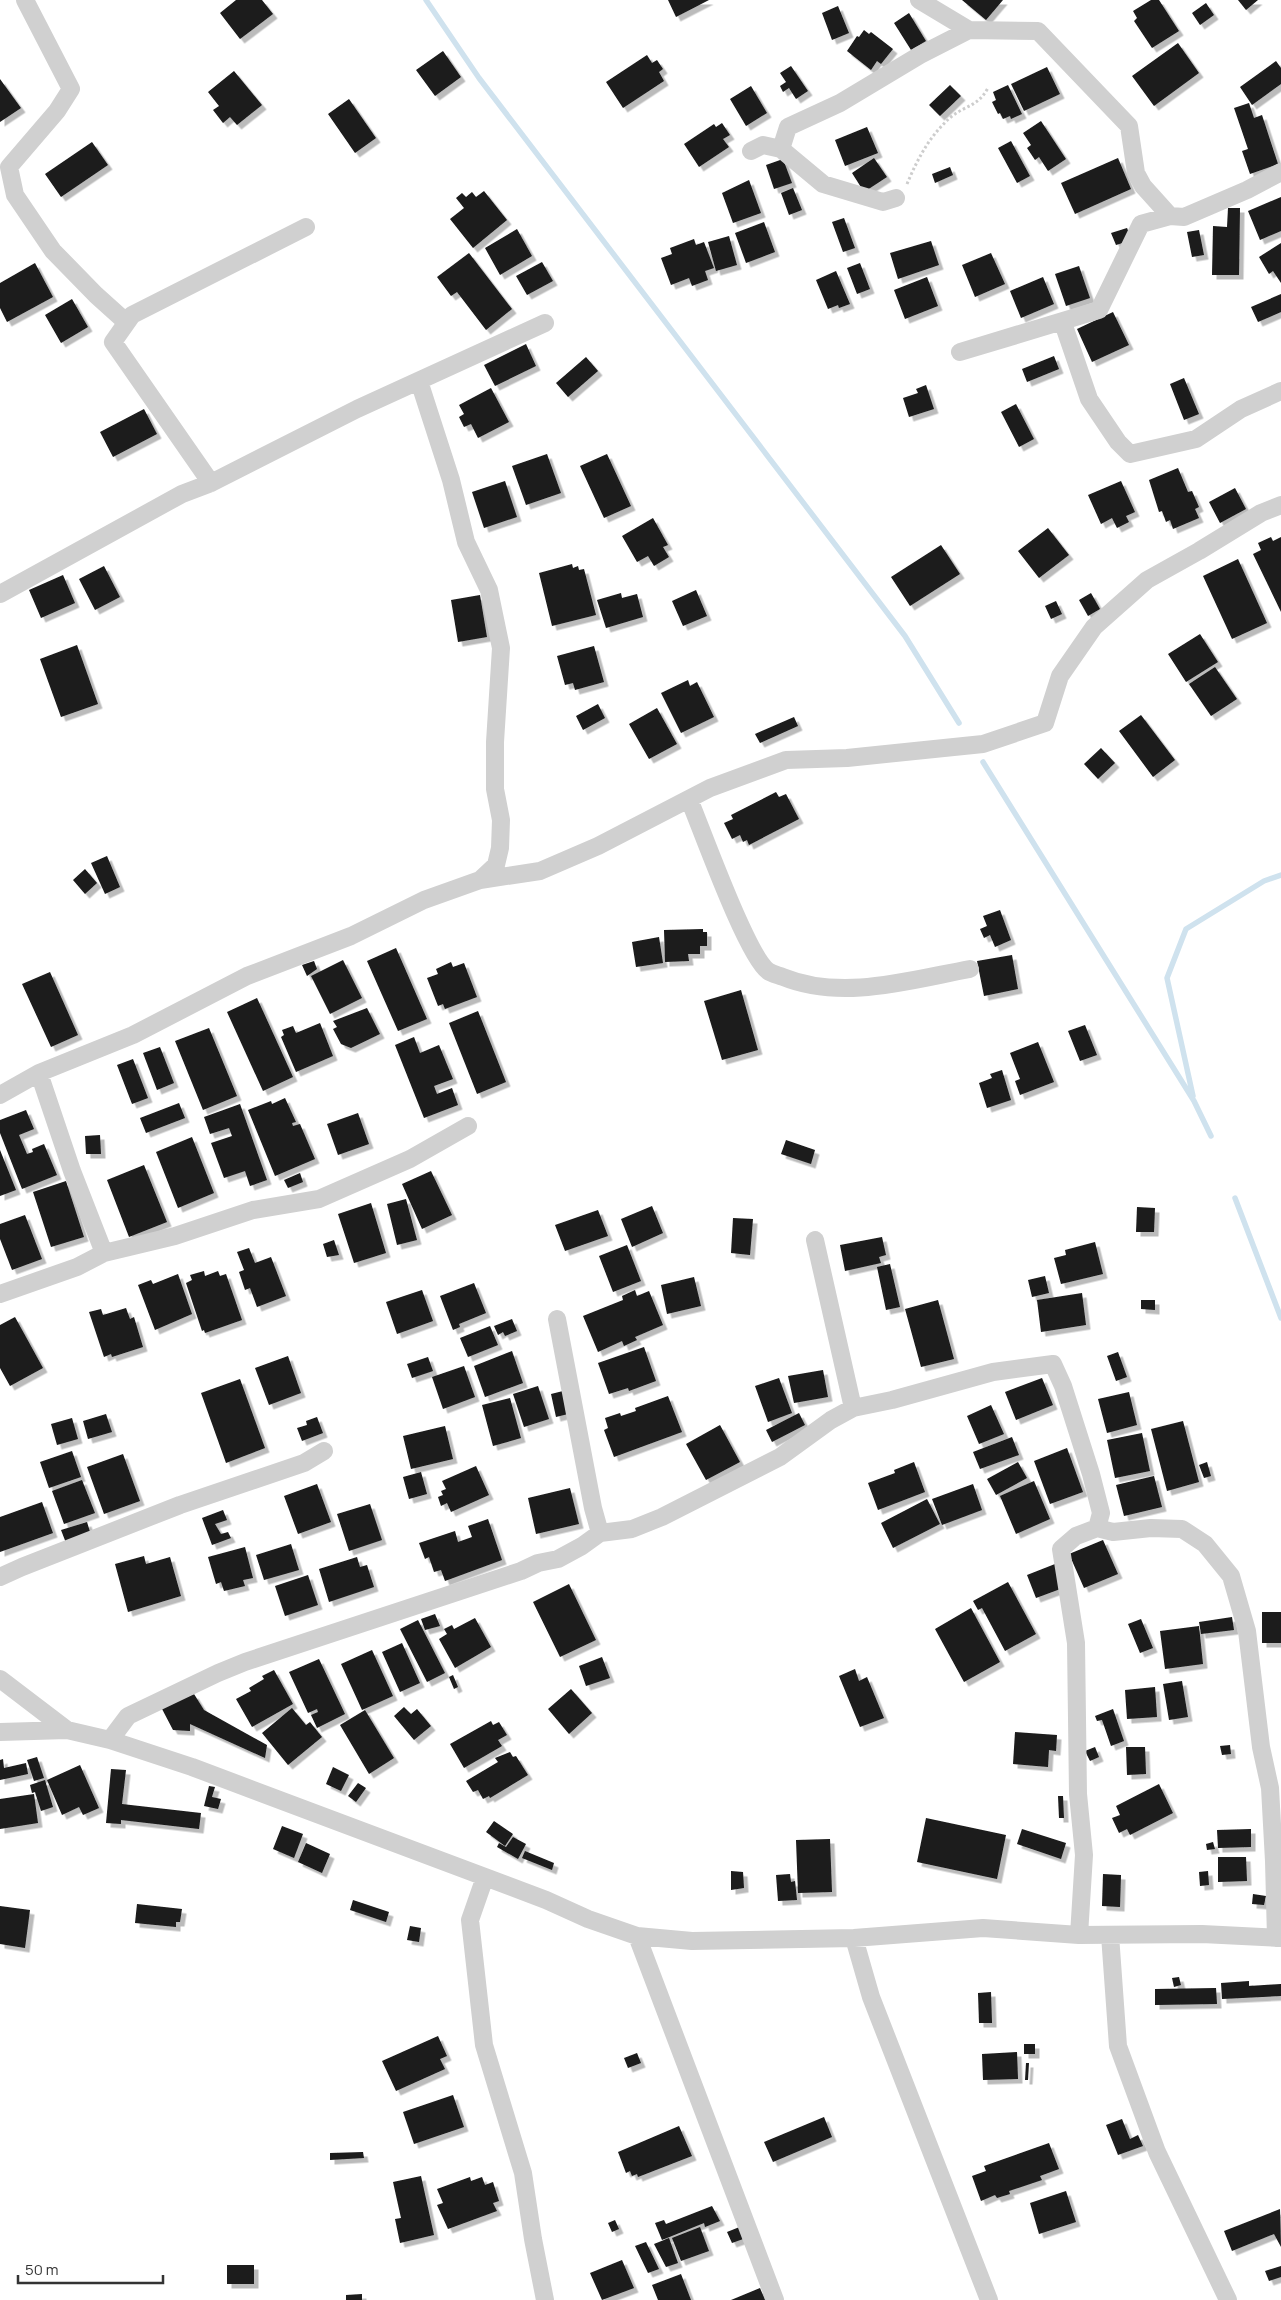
<svg xmlns="http://www.w3.org/2000/svg" width="1281" height="2300" viewBox="0 0 1281 2300" font-family="Manrope,sans-serif">
  <defs>
    <filter id="shadow"><feDropShadow dx="4.5" dy="4.5" stdDeviation="0" flood-color="#0004"/></filter>
  </defs>
  <rect width="100%" height="100%" fill="#fff"/>
  <g fill="none" stroke-linecap="round" stroke-linejoin="round">
    <path stroke="#cfe2ee" stroke-width="5.5" d="M426 0 479 78 905 636 959 723
      M983 762 1194 1101 1211 1136
      M1193 1096 1167 978 1186 929 1264 881 1281 875
      M1235 1198 1281 1318"/>
  </g>
  <path fill="#1a1a1a" filter="url(#shadow)" d="M236 0H262L273 14 240 39 220 13Z
    M668 0H709L676 17Z
    M962 0H1003L986 20Z
    M1151 0H1159L1179 31 1152 48 1134 21 1137 18 1133 11Z
    M1238 0H1258L1246 10Z
    M1206 3 1214 15 1200 25 1192 13Z
    M838 6 849 33 832 40 822 13Z
    M909 13 926 41 911 50 894 23Z
    M864 30 869 34 871 32 893 49 881 64 877 61 871 70 847 51 857 36 859 37Z
    M1178 43 1199 73 1154 106 1132 76Z
    M443 51 461 77 435 96 416 70Z
    M647 55 652 63 657 60 663 69 659 72 664 81 623 108 606 82Z
    M1276 61 1281 68V84L1252 105 1240 87Z
    M791 66 808 91 796 99 789 88 783 92 780 86 786 82 780 73Z
    M1047 67 1060 94 1024 111 1011 84Z
    M234 71 262 105 237 125 230 117 223 123 213 110 219 106 208 92Z
    M0 79 21 108 0 122Z
    M950 85 961 96 940 116 929 105Z
    M1008 85 1022 114 1011 119 1010 116 1003 119 1000 113 998 114 992 102 996 100 993 92Z
    M751 86 767 113 746 126 730 99Z
    M349 99 376 138 355 153 328 114Z
    M1249 103 1254 118 1262 115 1278 164 1250 174 1242 151 1248 149 1234 108Z
    M1041 121 1066 159 1048 171 1039 157 1035 160 1027 148 1031 145 1023 133Z
    M722 123 730 135 723 139 729 147 699 167 684 144 714 124 716 127Z
    M867 127 878 153 845 166 835 140Z
    M1011 141 1030 176 1017 183 998 148Z
    M92 142 108 165 61 197 45 174Z
    M874 158 887 177 864 192 852 173Z
    M1118 158 1131 189 1075 214 1061 183Z
    M783 159 792 183 774 189 766 165Z
    M950 167 953 175 935 183 932 174Z
    M749 180 761 213 733 223 722 193Z
    M793 188 802 210 789 215 781 193Z
    M484 191 507 220 473 248 450 219 464 208 456 198 462 193 466 197 472 192 476 197Z
    M1281 197V231L1260 240 1248 211Z
    M1228 208H1240L1239 275H1212L1213 226 1227 227Z
    M844 218 855 248 843 252 832 222Z
    M764 222 775 252 746 263 735 233Z
    M1127 228 1132 240 1116 245 1111 233Z
    M517 229 532 256 500 275 485 248Z
    M1199 230 1204 255 1192 257 1187 232Z
    M729 236 737 265 716 271 708 242Z
    M694 239 696 245 704 242 714 268 705 271 708 280 692 286 689 278 671 285 661 258 672 254 670 248Z
    M931 241 939 265 898 279 890 253Z
    M1281 243V283L1273 271 1269 274 1259 257Z
    M469 253 512 309 486 330 457 292 451 296 437 277Z
    M991 253 1005 284 975 297 962 265Z
    M542 262 553 281 527 295 516 276Z
    M35 263 53 297 7 322 0 308V283Z
    M860 263 870 289 857 294 847 268Z
    M1079 266 1090 298 1066 306 1055 274Z
    M836 271 850 304 839 308 838 305 828 309 816 280Z
    M927 277 938 306 905 319 894 290Z
    M1043 277 1054 304 1021 318 1010 291Z
    M1281 294V312L1258 322 1251 307Z
    M72 299 88 327 61 343 45 315Z
    M1113 312 1129 345 1092 362 1077 329Z
    M526 344 536 366 495 386 484 365Z
    M1054 356 1059 369 1027 382 1022 369Z
    M586 357 598 371 568 397 556 383Z
    M1184 378 1199 414 1184 420 1170 384Z
    M926 385 934 409 909 417 903 398 918 393 916 389Z
    M491 388 509 422 478 438 471 424 464 427 459 417 464 414 459 405Z
    M1016 404 1034 439 1019 447 1001 412Z
    M144 409 157 434 113 457 100 432Z
    M547 454 561 493 526 505 512 466Z
    M607 454 631 506 604 518 580 466Z
    M1178 468 1188 492 1192 491 1199 507 1195 509 1199 518 1173 529 1170 520 1166 522 1162 511 1159 512 1149 480Z
    M505 481 517 517 484 528 472 492Z
    M1121 481 1135 512 1126 516 1129 522 1117 528 1112 518 1101 524 1088 495Z
    M1235 488 1246 509 1220 523 1209 502Z
    M653 518 668 545 663 547 669 557 654 566 648 556 637 562 622 536Z
    M1048 528 1069 555 1039 578 1018 551Z
    M1271 537 1273 541 1281 537V612L1253 554 1261 550 1258 543Z
    M941 545 960 574 910 606 891 577Z
    M1238 559 1267 623 1232 639 1203 576Z
    M572 564 573 568 578 566 579 570 584 569 596 615 552 626 539 573Z
    M104 566 120 597 95 610 79 579Z
    M63 575 75 603 41 618 29 590Z
    M696 590 707 616 683 626 672 601Z
    M621 593 622 598 637 594 643 617 606 628 597 600Z
    M1091 593 1100 609 1088 616 1079 600Z
    M480 595 487 637 458 642 451 600Z
    M1056 601 1062 614 1051 619 1045 606Z
    M1200 634 1218 662 1186 682 1168 654Z
    M77 645 98 704 61 717 40 659Z
    M594 646 604 682 575 690 573 683 565 685 557 656Z
    M1215 667 1237 699 1211 716 1189 684Z
    M688 680 690 686 697 682 714 717 681 733 661 693Z
    M598 704 605 718 583 730 576 716Z
    M657 708 677 744 649 759 629 724Z
    M1141 715 1175 760 1153 777 1119 731Z
    M794 717 798 726 760 743 755 734Z
    M1101 748 1115 763 1098 779 1084 764Z
    M776 792 779 797 786 794 799 819 749 845 747 840 743 842 740 835 732 839 724 823 733 819 731 815Z
    M107 856 120 887 105 894 91 863Z
    M85 869 97 883 85 894 73 880Z
    M1000 910 1011 940 995 947 990 935 984 938 980 929 987 926 983 916Z
    M703 929V932H707V946H700V954H688L689 961 665 962 664 930Z
    M659 937 663 963 636 967 632 942Z
    M396 948 427 1019 398 1031 367 961Z
    M1012 955 1018 989 984 996 977 961Z
    M343 960 362 998 330 1014 311 976Z
    M314 961 317 969 307 976 302 965Z
    M451 962 453 967 464 963 477 997 445 1009 443 1004 438 1006 427 978 438 974 436 969Z
    M50 972 78 1035 51 1047 22 984Z
    M741 990 758 1050 722 1060 704 1001Z
    M257 998 293 1077 263 1091 227 1012Z
    M367 1008 380 1034 351 1048 341 1044 333 1029 337 1027 333 1021Z
    M478 1011 506 1082 477 1094 449 1023Z
    M320 1023 333 1056 296 1072 281 1037 284 1035 282 1030 293 1026 296 1033Z
    M1085 1025 1097 1055 1080 1061 1068 1031Z
    M209 1028 237 1096 203 1110 175 1041Z
    M414 1037 420 1053 439 1045 453 1079 434 1086 437 1094 452 1088 458 1105 424 1118 395 1045Z
    M1038 1042 1054 1082 1020 1095 1015 1081 1020 1079 1010 1053Z
    M160 1047 174 1083 157 1090 143 1053Z
    M133 1059 148 1098 132 1104 117 1065Z
    M1002 1070 1011 1100 987 1108 979 1083 992 1078 990 1074Z
    M285 1098 296 1122 292 1123 293 1126 300 1124 315 1159 275 1176 248 1110 271 1101 272 1104Z
    M179 1103 185 1118 146 1133 140 1118Z
    M240 1104 267 1180 250 1186 245 1171 224 1178 211 1143 232 1136 229 1128 210 1134 204 1117Z
    M26 1110 34 1129 19 1135 27 1154 33 1152 32 1149 44 1144 57 1175 22 1189 0 1133V1120Z
    M358 1113 369 1144 338 1155 327 1124Z
    M100 1135 101 1154H86L85 1136Z
    M192 1137 214 1193 178 1208 156 1152Z
    M786 1140 815 1150 811 1164 781 1154Z
    M0 1150 16 1190 0 1196Z
    M144 1165 167 1222 129 1237 107 1180Z
    M431 1171 452 1215 422 1229 402 1184Z
    M300 1173 303 1182 288 1188 284 1180Z
    M66 1181 84 1237 51 1247 33 1192Z
    M406 1199 417 1240 397 1245 387 1204Z
    M371 1203 386 1253 354 1263 338 1214Z
    M652 1206 663 1233 632 1247 621 1219Z
    M1137 1207 1155 1208 1154 1232H1136Z
    M598 1210 608 1236 565 1251 555 1225Z
    M25 1215 42 1259 12 1270 0 1239V1224Z
    M733 1218 753 1219 750 1255 731 1253Z
    M882 1237 886 1255 879 1257 881 1263 845 1271 840 1245Z
    M334 1240 339 1255 327 1257 323 1244Z
    M1095 1242 1103 1274 1061 1284 1054 1258 1066 1255 1065 1250Z
    M627 1245 641 1281 613 1292 599 1256Z
    M249 1248 255 1263 271 1257 286 1296 257 1307 250 1288 245 1290 239 1272 244 1270 237 1252Z
    M890 1264 900 1307 886 1310 877 1267Z
    M204 1271 205 1276 218 1271 220 1276 226 1274 242 1320 205 1333 204 1330 202 1331 186 1283 192 1280 190 1275Z
    M178 1274 192 1314 155 1330 138 1285 151 1280 153 1284Z
    M1045 1276 1049 1293 1032 1297 1028 1280Z
    M694 1277 701 1306 667 1314 661 1285Z
    M474 1283 486 1313 459 1324 460 1327 453 1330 440 1296Z
    M422 1290 433 1321 397 1334 386 1302Z
    M635 1290 637 1296 649 1291 663 1325 635 1337 637 1340 624 1346 622 1341 598 1352 583 1316 623 1300 622 1296Z
    M1082 1293 1086 1325 1041 1332 1037 1300Z
    M938 1300 954 1359 921 1367 905 1309Z
    M1141 1300H1155V1310L1141 1309Z
    M126 1308 130 1319 134 1317 143 1347 112 1357 111 1354 104 1357 89 1312 101 1309 103 1315Z
    M15 1317 43 1368 10 1386 0 1368V1325Z
    M512 1319 517 1331 505 1336 503 1332 498 1335 494 1326Z
    M490 1326 498 1345 468 1357 460 1338Z
    M644 1347 656 1381 629 1391 628 1388 609 1394 598 1363Z
    M512 1351 523 1383 485 1397 474 1366Z
    M1118 1352 1127 1377 1116 1381 1107 1356Z
    M288 1356 301 1393 269 1405 255 1368Z
    M428 1357 433 1371 412 1378 407 1364Z
    M464 1366 475 1397 443 1409 432 1377Z
    M823 1370 828 1397 794 1403 788 1376Z
    M779 1378 792 1413 768 1422 755 1386Z
    M1042 1378 1053 1405 1016 1420 1005 1392Z
    M240 1379 265 1448 226 1463 201 1393Z
    M538 1386 549 1419 524 1427 513 1394Z
    M563 1391 568 1414 556 1417 551 1394Z
    M1129 1392 1137 1425 1107 1433 1098 1399Z
    M668 1396 682 1432 614 1457 604 1430 608 1428 605 1418 620 1413 621 1416 636 1411 635 1408Z
    M510 1398 521 1438 493 1446 482 1405Z
    M991 1405 1004 1434 979 1444 967 1416Z
    M799 1413 805 1425 772 1442 766 1430Z
    M106 1414 112 1432 88 1439 83 1421Z
    M317 1417 323 1433 302 1441 297 1428 307 1425 306 1421Z
    M72 1418 78 1439 57 1445 51 1424Z
    M1183 1421 1199 1482 1167 1491 1151 1429Z
    M720 1425 740 1462 706 1480 686 1444Z
    M445 1426 453 1459 411 1469 403 1436Z
    M1142 1433 1150 1471 1115 1478 1107 1440Z
    M1012 1437 1019 1455 980 1469 973 1452Z
    M1067 1448 1083 1492 1050 1504 1034 1461Z
    M72 1451 81 1477 49 1488 40 1462Z
    M123 1454 140 1501 104 1514 87 1467Z
    M914 1462 925 1492 878 1510 868 1483 895 1473 894 1470Z
    M1018 1462 1027 1478 996 1495 987 1479Z
    M1207 1462 1211 1476 1204 1478 1199 1465Z
    M476 1466 489 1495 451 1512 447 1503 441 1506 438 1497 443 1495 441 1491 446 1489 442 1481Z
    M421 1472 427 1494 409 1499 403 1477Z
    M1154 1476 1162 1507 1124 1516 1116 1485Z
    M82 1480 95 1513 64 1524 52 1491Z
    M1034 1481 1050 1519 1016 1534 1000 1496Z
    M317 1484 331 1522 298 1534 284 1496Z
    M973 1484 982 1510 942 1525 932 1499Z
    M570 1488 579 1524 536 1534 528 1498Z
    M927 1499 940 1524 893 1548 881 1523Z
    M42 1502 53 1533 0 1552V1517Z
    M370 1504 382 1540 349 1551 337 1514Z
    M223 1510 227 1520 215 1524 221 1534 228 1532 231 1538 212 1545 202 1518Z
    M488 1519 502 1560 445 1581 441 1570 434 1572 429 1557 425 1559 419 1543 455 1531 458 1542 472 1537 468 1526Z
    M87 1522 91 1535 66 1543 61 1530Z
    M1103 1540 1118 1574 1084 1588 1069 1554Z
    M291 1544 299 1570 264 1580 256 1555Z
    M245 1547 253 1578 243 1580 245 1586 224 1591 221 1582 216 1584 208 1557Z
    M144 1556 146 1564 170 1557 181 1596 128 1612 115 1564Z
    M357 1557 360 1567 367 1565 374 1587 329 1602 319 1569Z
    M1055 1564 1063 1588 1036 1598 1027 1575Z
    M308 1575 318 1605 285 1616 275 1586Z
    M1008 1582 1036 1634 1005 1651 982 1608 978 1610 973 1601Z
    M569 1584 596 1640 560 1657 533 1602Z
    M971 1608 1000 1662 964 1682 935 1629Z
    M1262 1612H1281V1643H1262Z
    M435 1614 440 1626 425 1630 421 1619Z
    M1232 1617 1234 1630 1201 1634 1199 1622Z
    M475 1618 491 1647 455 1668 439 1639 447 1634 444 1629 452 1625 454 1629Z
    M1141 1619 1153 1648 1140 1653 1128 1624Z
    M418 1620 445 1673 427 1682 400 1629Z
    M1199 1626 1203 1664 1165 1669 1160 1631Z
    M402 1643 420 1683 400 1692 382 1652Z
    M372 1650 393 1696 362 1710 341 1664Z
    M602 1657 610 1678 586 1686 579 1666Z
    M319 1659 345 1714 317 1728 311 1715 318 1712 317 1709 308 1713 289 1672Z
    M855 1669 859 1681 867 1677 884 1718 860 1727 839 1676Z
    M274 1670 293 1704 252 1727 236 1699 251 1691 249 1688 264 1679 262 1676Z
    M453 1675 458 1687 454 1689 449 1677Z
    M1182 1681 1188 1717 1169 1720 1163 1684Z
    M1155 1687 1157 1717 1127 1719 1125 1690Z
    M571 1689 592 1713 569 1734 548 1709Z
    M194 1694 204 1710 267 1745 265 1758 190 1724V1731L173 1730 161 1707Z
    M404 1707 411 1714 417 1709 431 1726 414 1740 394 1716Z
    M292 1708 306 1725 310 1722 322 1737 288 1765 262 1733Z
    M1113 1709 1124 1741 1111 1746 1102 1720 1097 1721 1095 1716Z
    M365 1710 394 1758 369 1774 340 1725Z
    M491 1721 493 1725 499 1722 507 1735 498 1740 502 1746 464 1768 450 1744Z
    M1015 1732 1057 1735 1056 1751 1049 1750 1048 1767 1013 1764Z
    M1230 1745 1231 1754 1222 1755 1220 1746Z
    M1095 1747 1099 1757 1090 1761 1085 1751Z
    M1126 1747H1145L1146 1774 1127 1775Z
    M510 1752 513 1757 516 1756 528 1775 490 1798 489 1796 483 1799 478 1790 473 1792 466 1781 498 1762 495 1758Z
    M37 1757 44 1778 34 1781 27 1760Z
    M3 1759 4 1768 26 1763 28 1774 0 1780V1760Z
    M80 1765 99 1808 83 1815 79 1807 62 1815 47 1780Z
    M333 1767 349 1775 341 1791 326 1784Z
    M111 1769 126 1770 122 1804 201 1813 199 1829 121 1820V1824L106 1823Z
    M45 1780 53 1807 41 1811 35 1792 32 1793 30 1785Z
    M358 1783 366 1788 356 1802 348 1796Z
    M1159 1784 1173 1813 1130 1835 1127 1829 1119 1833 1112 1818 1120 1815 1116 1806Z
    M209 1786 215 1787 212 1797 221 1799 218 1809 204 1806Z
    M34 1794 38 1823 0 1829V1799Z
    M1058 1796H1063L1064 1818H1059Z
    M926 1818 1006 1835 997 1879 917 1862Z
    M494 1821 513 1834 505 1846 486 1832Z
    M282 1826 303 1834 294 1858 273 1849Z
    M1022 1829 1066 1843 1061 1859 1017 1844Z
    M1251 1829V1847L1218 1848 1217 1830Z
    M513 1837 526 1844 518 1859 497 1847 499 1843 506 1847Z
    M830 1839 832 1892 798 1893 796 1840Z
    M1213 1842 1215 1849 1207 1850 1206 1844Z
    M306 1843 330 1854 322 1873 298 1862Z
    M525 1851 554 1863 552 1870 522 1858Z
    M1218 1857H1246L1247 1881 1218 1882Z
    M731 1871 743 1872 744 1888 731 1890Z
    M1208 1871 1209 1885 1200 1886 1199 1872Z
    M790 1874 791 1882 795 1881 797 1900 778 1901 776 1875Z
    M1103 1874 1121 1875 1120 1907 1102 1906Z
    M1253 1894 1266 1896 1264 1905 1252 1904Z
    M353 1900 389 1912 386 1922 350 1910Z
    M137 1904 182 1909 180 1922H176V1927L135 1923Z
    M0 1906 30 1910 25 1948 0 1944Z
    M410 1926 421 1928 419 1942 407 1940Z
    M1179 1977 1181 1985 1174 1987 1172 1978Z
    M1249 1981V1986L1281 1984V1996L1222 1999 1221 1983Z
    M1216 1988 1217 2004 1155 2005V1989Z
    M991 1992 992 2023H979L978 1993Z
    M438 2036 447 2056 440 2059 445 2069 396 2091 382 2061Z
    M1024 2044H1035V2054H1024Z
    M1017 2052 1018 2079 983 2080 982 2054Z
    M637 2053 641 2063 628 2068 624 2058Z
    M1026 2063H1029L1028 2080H1025Z
    M453 2095 464 2127 414 2144 403 2112Z
    M824 2117 832 2137 773 2162 764 2142Z
    M1122 2119 1130 2139 1138 2135 1143 2146 1118 2155 1106 2125Z
    M679 2126 692 2156 638 2177 637 2174 632 2176 630 2171 626 2173 618 2152Z
    M1049 2143 1059 2169 1040 2176 1042 2180 1009 2191 1010 2194 997 2198 995 2195 981 2201 972 2176 986 2171 984 2166Z
    M363 2152 364 2158 330 2160V2153Z
    M421 2176 434 2235 400 2243 395 2219 401 2218 393 2182Z
    M470 2177 471 2181 482 2177 485 2185 493 2182 499 2201 493 2203 497 2211 448 2229 437 2205 443 2203 437 2189Z
    M1066 2191 1076 2222 1039 2234 1030 2203Z
    M712 2206 720 2221 705 2227 704 2223 662 2240 655 2223 664 2220 666 2224Z
    M1280 2209 1281 2247 1274 2234 1232 2251 1224 2231Z
    M615 2220 619 2229 612 2232 608 2223Z
    M742 2226 746 2238 732 2243 727 2232Z
    M700 2227 709 2251 681 2261 672 2238Z
    M669 2238 678 2263 666 2267 654 2244Z
    M646 2242 659 2269 648 2273 635 2246Z
    M622 2260 634 2288 602 2300 590 2273Z
    M227 2265H254V2284H227Z
    M1281 2266V2277L1269 2281 1265 2271Z
    M681 2274 691 2300H658L652 2285Z
    M760 2288 765 2300H731Z
    M362 2294V2300H346V2295Z"/>
  <g fill="none" stroke-linecap="round" stroke-linejoin="round">
    <path stroke="#cdcdcd" stroke-width="3" stroke-dasharray="2.5 2.5" stroke-linecap="butt" d="M907 184C918 158 930 135 952 116 967 105 978 106 988 88"/>
    <path stroke="#d0d0d0" stroke-width="18" d="M25 0 71 89 57 111 9 167 15 195 53 251 96 295 126 322
      M919 0 969 30 1038 31 1129 126 1136 173 1143 186 1170 216 1184 217 1247 190 1281 172
      M781 149 788 127 840 103 920 55 969 30
      M751 151 763 145 781 149 823 184 883 202 896 198
      M1063 323 1089 399 1118 442 1130 454 1196 439 1241 409 1281 391
      M960 352 1099 310 1141 224 1170 216
      M211 483 113 342 132 315 306 227
      M0 594 182 494 211 483 357 409 545 323
      M689 799C702 830 747 956 768 971 772 974 778 975 783 977 842 1001 910 980 970 969
      M480 880 540 871 598 846 710 788 786 760 847 758 983 744 1045 723 1060 676 1094 627 1147 580 1199 551 1261 513 1281 505
      M39 1073 72 1171 104 1253 175 1236 253 1210 319 1199 410 1159 468 1126
      M0 1095 39 1073 133 1035 247 976 351 936 424 900 480 880 496 865 500 848 501 820 495 789V742L501 648 489 590 466 542 451 480 419 381
      M815 1240 853 1408
      M0 1294 77 1267 104 1253
      M557 1319 593 1508 600 1533
      M1097 1528 1113 1532 1151 1528 1182 1529 1205 1544 1231 1576 1247 1631 1261 1747 1270 1788 1274 1861 1276 1938
      M0 1577 22 1567 180 1505 304 1463 324 1451
      M0 1679 67 1730
      M0 1732 67 1730 110 1740 192 1767 546 1900 588 1919 637 1936 692 1941 854 1938 983 1928 1079 1935 1202 1934 1281 1938
      M110 1740 128 1716 218 1673 245 1662 521 1571 538 1563 558 1559 582 1546 600 1533 632 1529 662 1517 780 1457 831 1420 853 1408 892 1400 993 1372 1053 1364 1063 1386 1091 1474 1101 1513 1097 1528 1076 1536 1061 1549 1076 1643 1078 1794 1084 1855 1079 1935
      M485 1877 470 1920 484 2045 523 2173 533 2239 545 2300
      M1110 1935 1118 2046 1157 2152 1228 2300
      M637 1936 775 2300
      M854 1938 871 1997 989 2300"/>
  </g>
  <path d="M18 2275v8h145v-8" fill="none" stroke="#333333" stroke-width="2.5"/>
  <text x="25" y="2275" font-size="15" fill="#333333" stroke="#ffffff" stroke-width="4" paint-order="stroke">50 m</text>
</svg>
